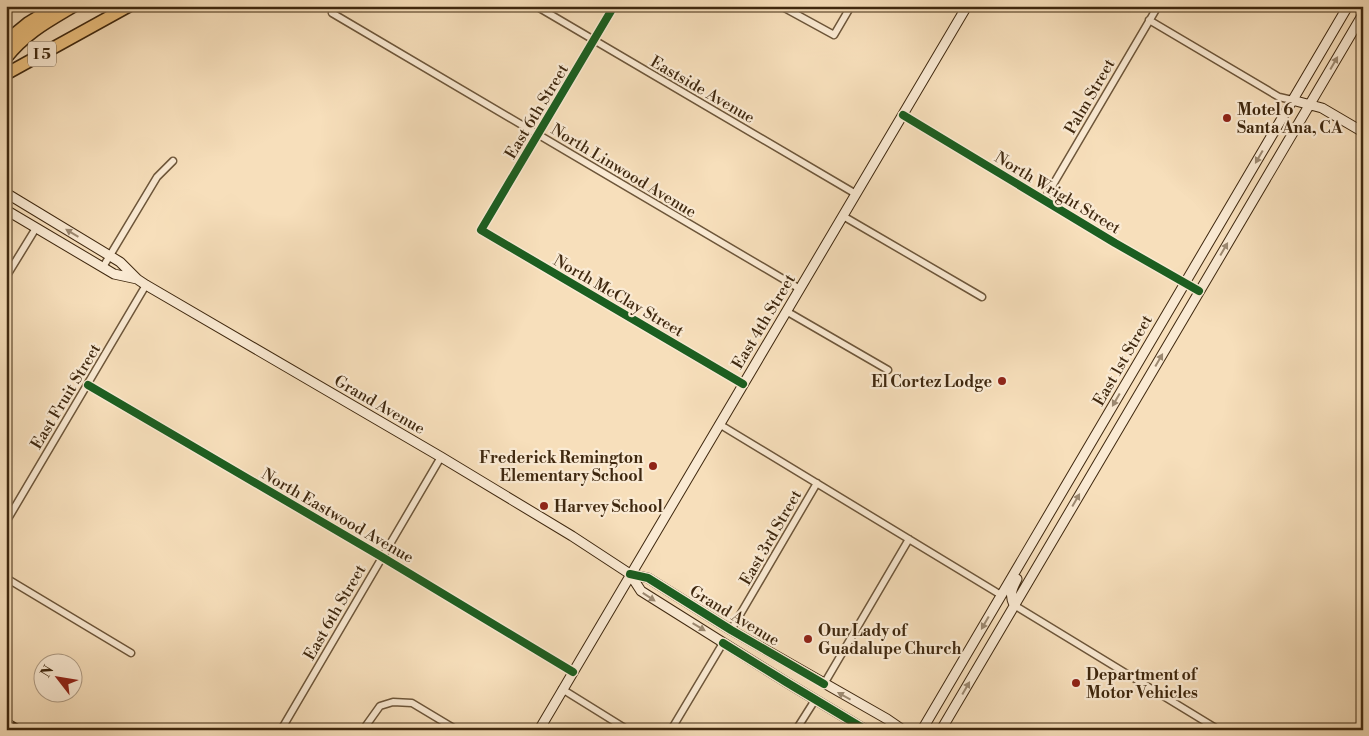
<svg xmlns="http://www.w3.org/2000/svg" width="1369" height="736" viewBox="0 0 1369 736" font-family="'Libre Bodoni',serif">
  <rect width="100%" height="100%" fill="#f7dfbb"/>
  <filter id="stains"><feTurbulence type="fractalNoise" baseFrequency=".004" numOctaves="4"/><feColorMatrix values="0 0 0 0 .2 0 0 0 0 .09 0 0 0 0 .02 0 0 0 .5 -.17"/></filter>
  <radialGradient id="worn" r=".72"><stop offset=".6" stop-color="#630" stop-opacity="0"/><stop offset="1" stop-color="#630" stop-opacity=".3"/></radialGradient>
  <g fill="none" stroke-linecap="round" stroke-linejoin="round">
    <defs>
      <path id="street" d="M536 6 856 194
        M614 6 481 230 743 384
        M781 6 834 35 851 6
        M332 13 800 289
        M1149 20 1279 97 1292 100
        M903 115 1115 243 1199 291
        M1044 200 1158 6
        M843 216 982 297
        M103 267 157 177 173 161
        M6 277 36 228
        M786 311 888 370
        M88 385 382 557 573 672
        M719 424 1001 595
        M6 522 146 285
        M6 578 131 653
        M1014 605 1219 730
        M731 630 817 483
        M824 684 909 539
        M562 689 628 730
        M365 727 380 706 393 702 412 703 457 730
        M281 730 441 457
        M671 730 723 643
        M796 730 815 700"/>
      <path id="secondary" d="M1292 100 1322 108 1363 132
        M6 193 120 262 137 279 146 285 441 457 572 536 630 574 648 578 731 630 887 719 903 730
        M6 210 114 274 137 279
        M630 574 641 591 786 682 866 730
        M1014 605C1009 594 1012 589 1017 579
        M539 730 967 6
        M922 730 1348 6
        M941 730 1363 14"/>
      <path id="highway" d="M6 41 28 23 56 6
        M6 58C26 33 47 22 74 6
        M6 74 129 6"/>
    </defs>
    <use href="#street" stroke="#6d563a" stroke-width="9"/>
    <use href="#secondary" stroke="#3f280f" stroke-width="11"/>
    <use href="#highway" stroke="#3f280f" stroke-width="14"/>
    <use href="#street" stroke="#faead3" stroke-width="6"/>
    <use href="#secondary" stroke="#faead3" stroke-width="9"/>
    <use href="#highway" stroke="#ecc07e" stroke-width="11"/>
    <defs>
      <path id="rail" d="M6 719 24 730"/>
    </defs>
    <use href="#rail" stroke="#3f280f" stroke-width="4.5"/>
    <use href="#rail" stroke="#faead3" stroke-width="2.5" stroke-dasharray="8" stroke-linecap="butt"/>
    <defs>
      <path id="cycleway" d="M614 6 481 230 743 384
        M903 115 1115 243 1199 291
        M88 385 382 557 573 672
        M630 574 648 578 731 630 824 684
        M723 643 786 682 866 730"/>
    </defs>
    <use href="#cycleway" stroke="#faead3" stroke-width="11"/>
    <use href="#cycleway" stroke="#1b5e20" stroke-width="8"/>
  </g>
  <defs><path id="oneway-solid" d="M-6-.8H1V-3.2L6.5 0L1 3.2V.8H-6Z" transform="scale(1.25)"/></defs>
  <g fill="#9c8971">
    <use href="#oneway-solid" transform="translate(1334 63) rotate(-60)"/>
    <use href="#oneway-solid" transform="translate(1259 157) rotate(120)"/>
    <use href="#oneway-solid" transform="translate(72 233) rotate(-149)"/>
    <use href="#oneway-solid" transform="translate(1224 249) rotate(-60)"/>
    <use href="#oneway-solid" transform="translate(1159 360) rotate(-60)"/>
    <use href="#oneway-solid" transform="translate(1116 400) rotate(120)"/>
    <use href="#oneway-solid" transform="translate(1076 500) rotate(-60)"/>
    <use href="#oneway-solid" transform="translate(649 597) rotate(33)"/>
    <use href="#oneway-solid" transform="translate(985 623) rotate(120)"/>
    <use href="#oneway-solid" transform="translate(699 627) rotate(31)"/>
    <use href="#oneway-solid" transform="translate(966 688) rotate(-60)"/>
    <use href="#oneway-solid" transform="translate(844 696) rotate(-151)"/>
  </g>
  <g fill="#8f2418" stroke="#faead3" stroke-width="2">
    <circle cx="1227" cy="118" r="5"/>
    <circle cx="1002" cy="381" r="5"/>
    <circle cx="653" cy="466" r="5"/>
    <circle cx="544" cy="506" r="5"/>
    <circle cx="808" cy="639" r="5"/>
    <circle cx="1076" cy="683" r="5"/>
  </g>
  <g text-anchor="middle" stroke-width="4.5" stroke-linejoin="round" paint-order="stroke">
    <rect fill="#faead3" stroke="#77624a" stroke-width="1" x="28" y="41.5" width="28" height="25" rx="4"/>
    <g font-size="15" font-weight="bold" fill="#3f280f">
      <text x="42" y="59">I 5</text>
    </g>
    <g font-size="16" fill="#3f280f" stroke="#faead3">
      <text transform="translate(703 89) rotate(30)" y="6">Eastside Avenue</text>
      <text transform="translate(1089 96) rotate(-60)" y="6">Palm Street</text>
      <text transform="translate(536 111) rotate(-59)" y="6">East 6th Street</text>
      <text transform="translate(624 170) rotate(31)" y="6">North Linwood Avenue</text>
      <text transform="translate(1058 192) rotate(31)" y="6">North Wright Street</text>
      <text transform="translate(619 295) rotate(30)" y="6">North McClay Street</text>
      <text transform="translate(763 321) rotate(-59)" y="6">East 4th Street</text>
      <text transform="translate(1122 360) rotate(-60)" y="6">East 1st Street</text>
      <text transform="translate(65 396) rotate(-59)" y="6">East Fruit Street</text>
      <text transform="translate(380 404) rotate(30)" y="6">Grand Avenue</text>
      <text transform="translate(338 515) rotate(30)" y="6">North Eastwood Avenue</text>
      <text transform="translate(770 537) rotate(-60)" y="6">East 3rd Street</text>
      <text transform="translate(334 612) rotate(-60)" y="6">East 6th Street</text>
      <text transform="translate(735 615) rotate(31)" y="6">Grand Avenue</text>
    </g>
    <g font-size="16" font-weight="bold" fill="#3f280f" stroke="#faead3" text-anchor="start">
      <text x="1237" y="115">Motel 6<tspan x="1237" dy="18">Santa Ana, CA</tspan></text>
      <text x="992" y="387" text-anchor="end">El Cortez Lodge</text>
      <text x="643" y="463" text-anchor="end">Frederick Remington<tspan x="643" dy="18">Elementary School</tspan></text>
      <text x="554" y="512">Harvey School</text>
      <text x="818" y="636">Our Lady of<tspan x="818" dy="18">Guadalupe Church</tspan></text>
      <text x="1086" y="680">Department of<tspan x="1086" dy="18">Motor Vehicles</tspan></text>
    </g>
  </g>
  <rect width="1369" height="736" fill="none" stroke="#f7dfbb" stroke-width="25"/>
  <rect x="8" y="8" width="1354" height="721" fill="none" stroke="#3f280f" stroke-width="2.5"/>
  <rect x="12" y="12" width="1344" height="711" fill="none" stroke="#3f280f"/>
  <g transform="translate(58 678) rotate(301)"><circle r="24" fill="#faead3" stroke="#af9c85"/>
  <path d="M0-4L9 19L0 12L-9 19Z" fill="#8f2418"/>
  <text y="-8" font-size="14" font-weight="bold" text-anchor="middle" fill="#3f280f">N</text>
  </g>
  <rect width="100%" height="100%" filter="url(#stains)"/>
  <rect width="100%" height="100%" fill="url(#worn)"/>
</svg>
